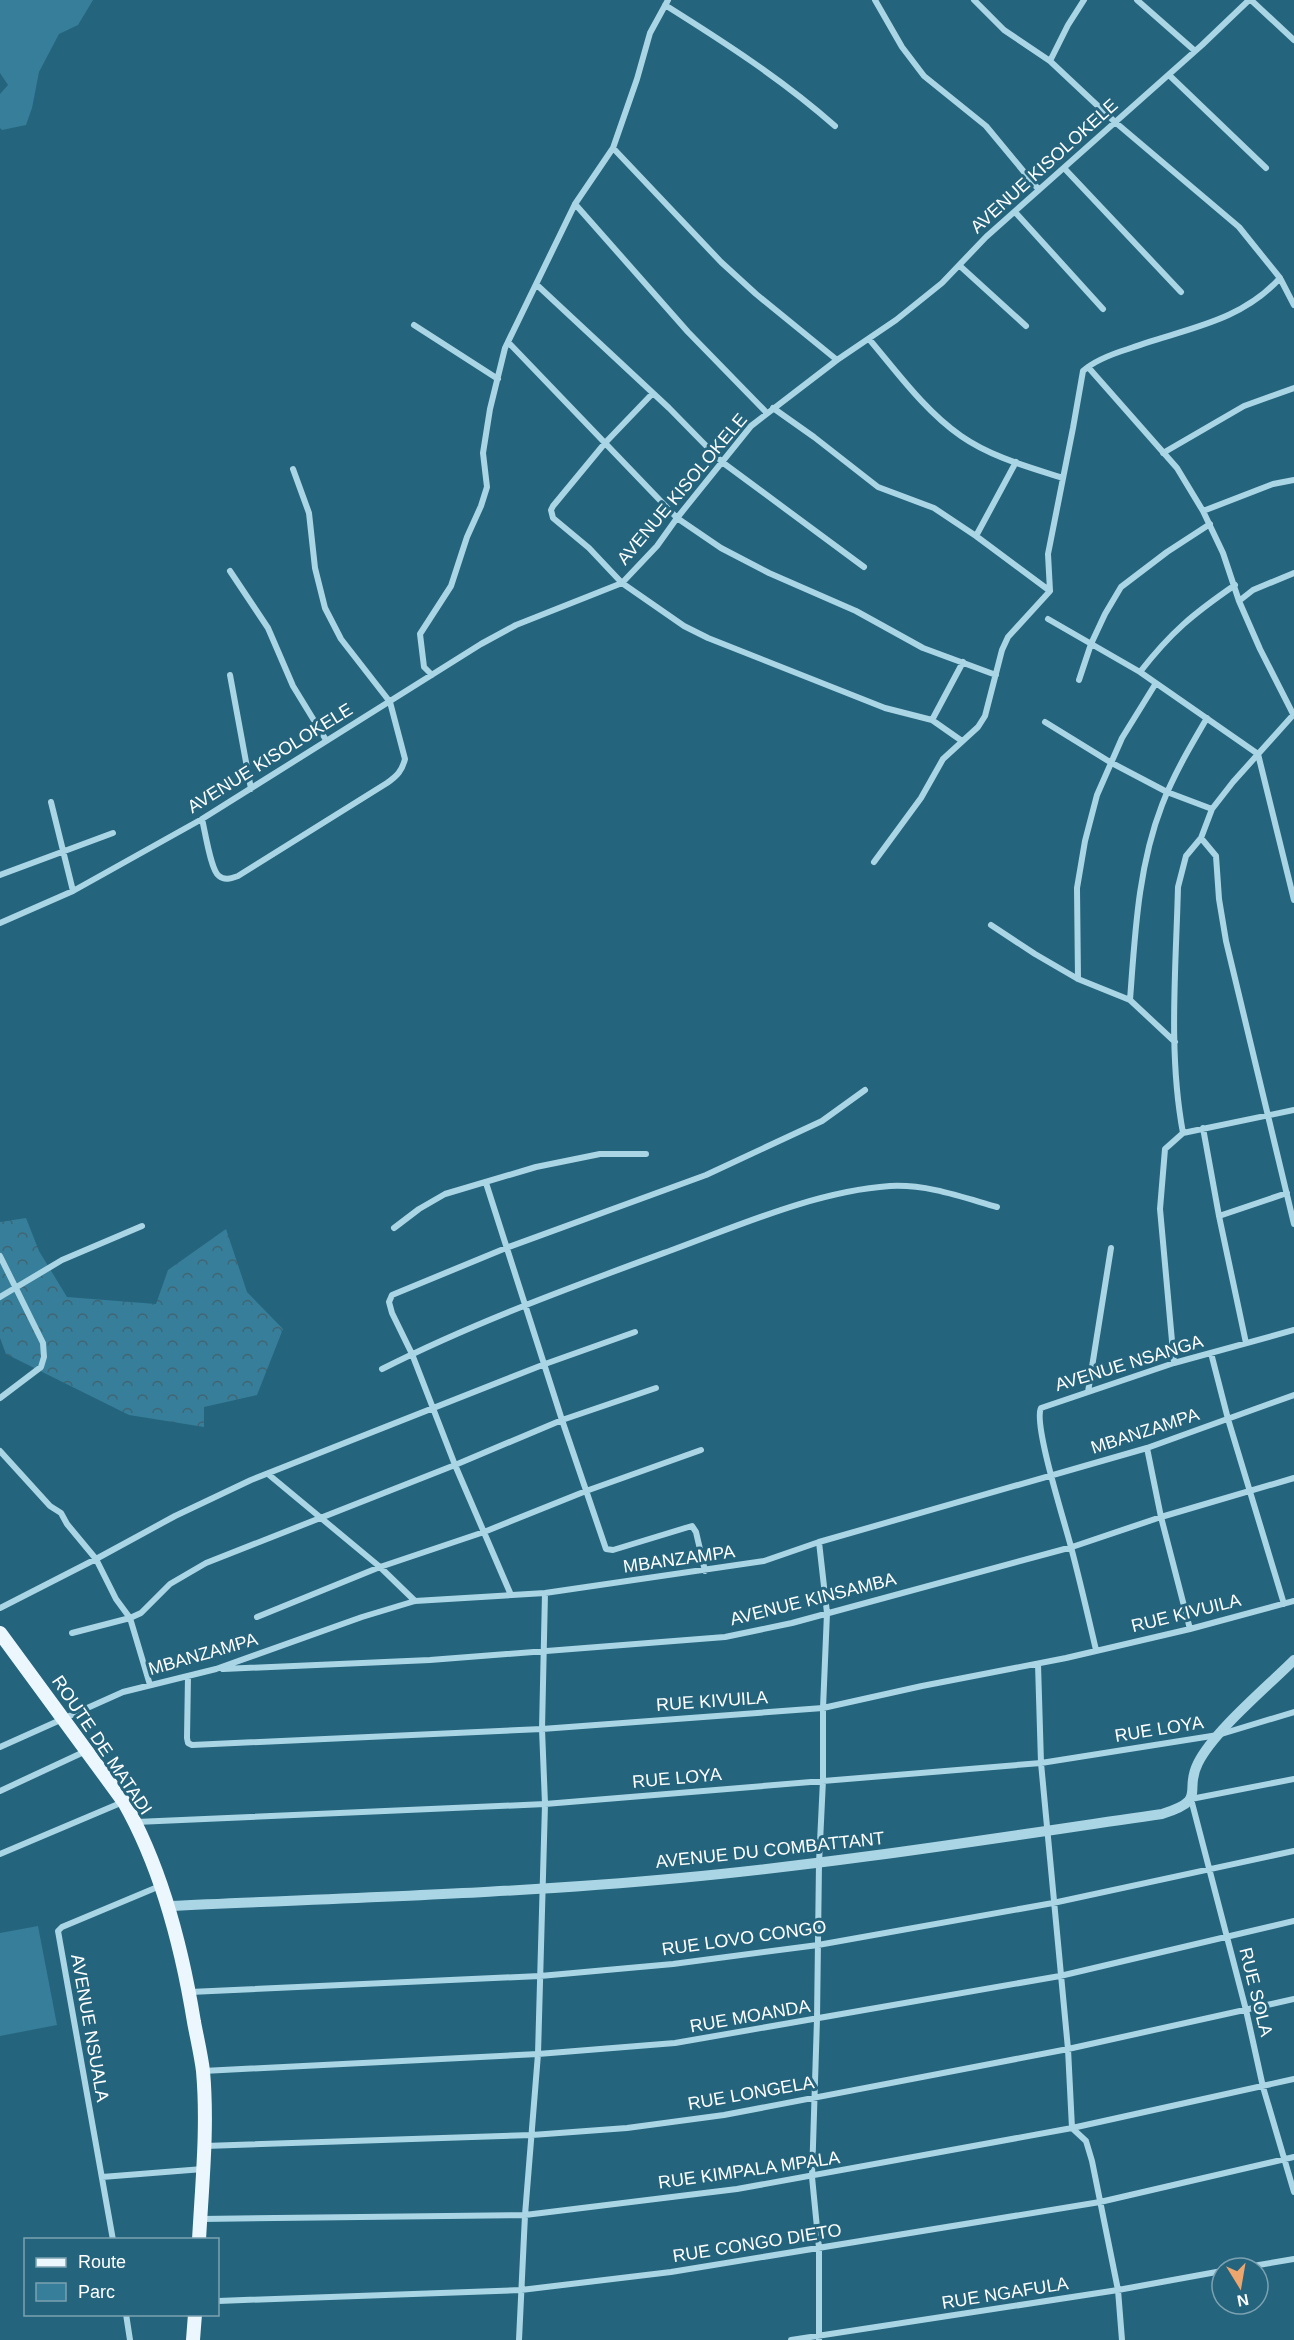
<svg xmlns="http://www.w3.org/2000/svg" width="1294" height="2340" viewBox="0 0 1294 2340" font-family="Arial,sans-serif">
  <defs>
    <pattern id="forest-crowns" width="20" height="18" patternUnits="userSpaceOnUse" patternTransform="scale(1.5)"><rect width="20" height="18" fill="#367e99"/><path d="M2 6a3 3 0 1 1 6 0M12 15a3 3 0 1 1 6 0" fill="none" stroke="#416572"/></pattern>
  </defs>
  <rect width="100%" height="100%" fill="#25647d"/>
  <path fill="#367e99" d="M0 0H93L78 25 59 34 39 72 32 108 26 125 2 130 0 128V94L8 85 0 73Z
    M38 1926 57 2025 0 2036V1933Z"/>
  <path fill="url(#forest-crowns)" d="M26 1218 39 1251 67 1297 156 1304 168 1270 226 1229 247 1292 283 1329 257 1395 204 1407V1427L129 1415 6 1354 0 1338V1222Z"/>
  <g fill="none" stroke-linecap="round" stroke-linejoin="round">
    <path stroke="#aad5e5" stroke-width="6" d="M875 0 902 47 924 76 986 126 1039 190
      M974 0 1004 30 1050 61 1115 122 1239 227 1280 278 1294 305
      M1137 0 1195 51
      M1251 0 1294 40
      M665 5C724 42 783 80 835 126
      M1050 61 1068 25 1084 0
      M1169 75 1266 168
      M613 148 721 262 756 294 837 360
      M1064 168 1181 292
      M575 204 688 332 767 413
      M1015 212 1103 309
      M960 266 1026 326
      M537 285 669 408 722 462 864 567
      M414 325 498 379
      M869 339C897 372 925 411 961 436 991 457 1029 467 1063 478
      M508 342 677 518 721 548 769 573 856 611 923 648 996 675
      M1088 367 1177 468 1203 511 1223 553 1239 601 1260 649 1293 714
      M653 393 605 443 553 506 551 510 553 518 589 548 622 583 684 626 708 638 885 708 932 720 962 741
      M773 408 814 437 878 487 934 508 976 536 1050 591
      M1163 453 1244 406 1294 388
      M1203 511 1273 484 1294 480
      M976 536 1016 462
      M230 571 268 628 293 686 326 740
      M1239 601 1253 590 1294 573
      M1048 619 1140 672 1258 754 1294 900
      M1140 672C1171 632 1193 614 1235 585
      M230 675 251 789
      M432 675 424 667 420 634 451 586 467 537 481 506 487 487 483 453 490 409 505 348 575 204 613 148 637 79 650 33 668 0
      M1079 680 1091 644 1105 614 1121 587 1167 552 1210 524
      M932 720 963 662
      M1045 722 1110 762 1167 792 1212 809
      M51 802 73 891
      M202 819C205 831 211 871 219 876 225 881 232 878 238 876L387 783C397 776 402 771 405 759L390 702 341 639 325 608 315 568 309 513 293 469
      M1201 838 1216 856 1219 899 1226 941 1294 1224
      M874 862 921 798 943 759 978 727 985 716 1002 650 1008 637 1050 591 1048 554 1073 428 1083 371C1095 360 1112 354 1128 349 1182 329 1240 323 1280 278
      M0 875 113 833
      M0 923 73 891 202 819 481 644 516 625 622 583 657 546 677 518 751 426 837 360 896 320 942 283 986 237 1202 45 1249 0
      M991 925 1035 954 1078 979 1130 1000 1175 1042
      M1078 979 1077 888 1085 841 1097 795 1122 738 1156 683
      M1130 1000C1135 934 1138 867 1162 805 1174 774 1190 747 1207 718
      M1203 1128 1219 1216 1246 1343
      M1183 1133C1168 1053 1176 968 1178 887L1186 856 1201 838 1212 809 1233 782 1294 714
      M486 1183 562 1420 606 1549 613 1550 692 1526 696 1532 705 1571
      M1219 1216 1287 1193
      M394 1228 419 1209 445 1194 536 1167 600 1154H646
      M0 1256 43 1343 44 1357 41 1367 0 1398
      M0 1297 62 1260 142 1226
      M1211 1353 1228 1419 1284 1604
      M1174 1363 1160 1209 1165 1149 1183 1133 1294 1110
      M382 1369C475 1322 574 1286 672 1250 740 1225 817 1191 890 1186 927 1184 962 1197 997 1207
      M1088 1392 1111 1248
      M1147 1448 1161 1517 1190 1629
      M0 1451 50 1506 61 1513 67 1524 96 1559 116 1599 130 1618 150 1685
      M268 1474 380 1567 415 1601
      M819 1542 827 1613 823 1708V1780L819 1863 817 2019 812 2177 819 2248V2340
      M511 1595 455 1465 412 1354 392 1313 389 1302 392 1295 506 1248 706 1175 822 1121 865 1090
      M0 1608 96 1559 175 1516 251 1480 545 1364 635 1332
      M257 1617 380 1567 484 1532 586 1491 701 1450
      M72 1633 130 1618 141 1613 170 1584 206 1563 455 1465 562 1420 656 1388
      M1096 1650C1088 1616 1080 1581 1071 1547 1065 1523 1033 1424 1041 1408L1174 1363 1294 1330
      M1038 1664 1041 1763 1068 2049 1072 2128 1086 2141 1092 2161 1118 2290 1122 2340
      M223 1669 430 1660 725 1637 792 1623 1072 1547 1161 1517 1294 1478
      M188 1676 187 1738 188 1743 192 1745 542 1729 823 1708 922 1686 1066 1658 1190 1629 1294 1601
      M0 1747 123 1692 216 1669 362 1617 415 1601 545 1593 764 1561 819 1542 1147 1448 1294 1395
      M1294 1779 1191 1799 1246 2010 1263 2087 1294 2192
      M0 1791 86 1751
      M136 1822 545 1804 1041 1763 1218 1735 1294 1712
      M0 1854 123 1802
      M190 1992 540 1976 673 1964 818 1945 1053 1903 1294 1851
      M203 2071 538 2054 675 2043 1060 1976 1294 1921
      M205 2146 532 2135 627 2128 724 2115 1068 2049 1294 1999
      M102 2177 203 2169
      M201 2219 525 2215 737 2189 1072 2128 1294 2079
      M113 2240 58 1931 62 1927 160 1886
      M1241 2268 1294 2259
      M218 2301 521 2290 671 2272 1100 2202 1294 2157
      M126 2314 130 2340
      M519 2340 525 2215 538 2054 545 1804 542 1729 545 1593
      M791 2340 1118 2290 1222 2271"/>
    <path stroke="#aad5e5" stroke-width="10" d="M169 1906C339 1898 510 1894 680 1878 841 1863 1002 1837 1162 1814 1209 1799 1183 1792 1198 1763 1214 1731 1267 1687 1294 1660"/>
    <path stroke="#ebf7fd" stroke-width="14" d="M0 1633 124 1802C161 1867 182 1948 194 2022 197 2038 201 2055 203 2071 208 2127 202 2184 199 2240
      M193 2340 195 2314"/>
  </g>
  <g text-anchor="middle" stroke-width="6" stroke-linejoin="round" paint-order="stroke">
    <g font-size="18" fill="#fff" stroke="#25647d">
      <text transform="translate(1044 166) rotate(-42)" y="6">AVENUE KISOLOKELE</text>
      <text transform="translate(682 489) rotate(-50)" y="6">AVENUE KISOLOKELE</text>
      <text transform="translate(270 758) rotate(-32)" y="6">AVENUE KISOLOKELE</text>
      <text transform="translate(1129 1363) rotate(-17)" y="6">AVENUE NSANGA</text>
      <text transform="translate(1145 1431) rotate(-18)" y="6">MBANZAMPA</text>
      <text transform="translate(679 1559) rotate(-8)" y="6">MBANZAMPA</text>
      <text transform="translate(813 1599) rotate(-14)" y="6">AVENUE KINSAMBA</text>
      <text transform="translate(1186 1613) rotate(-14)" y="6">RUE KIVUILA</text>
      <text transform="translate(203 1654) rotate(-16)" y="6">MBANZAMPA</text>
      <text transform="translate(712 1701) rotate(-4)" y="6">RUE KIVUILA</text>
      <text transform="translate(1159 1729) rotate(-9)" y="6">RUE LOYA</text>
      <text transform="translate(102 1745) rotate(56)" y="6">ROUTE DE MATADI</text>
      <text transform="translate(677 1778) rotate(-5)" y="6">RUE LOYA</text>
      <text transform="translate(770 1850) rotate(-6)" y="6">AVENUE DU COMBATTANT</text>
      <text transform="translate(744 1938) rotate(-8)" y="6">RUE LOVO CONGO</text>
      <text transform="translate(1256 1992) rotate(76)" y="6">RUE SOLA</text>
      <text transform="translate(750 2016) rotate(-10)" y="6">RUE MOANDA</text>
      <text transform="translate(90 2028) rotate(80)" y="6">AVENUE NSUALA</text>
      <text transform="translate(751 2093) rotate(-10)" y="6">RUE LONGELA</text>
      <text transform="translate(749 2170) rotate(-8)" y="6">RUE KIMPALA MPALA</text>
      <text transform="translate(757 2243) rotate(-9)" y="6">RUE CONGO DIETO</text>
      <text transform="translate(1005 2293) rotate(-9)" y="6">RUE NGAFULA</text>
    </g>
  </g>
  <rect x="24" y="2238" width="195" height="78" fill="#25647d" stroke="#7ca2b1" stroke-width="1.5"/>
  <rect x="36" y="2258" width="30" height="9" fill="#ebf7fd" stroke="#7ca2b1" stroke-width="1.5"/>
  <text x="78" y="2268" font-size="18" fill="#ffffff">Route</text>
  <rect x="36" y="2283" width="30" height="18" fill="#367e99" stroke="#7ca2b1" stroke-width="1.5"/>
  <text x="78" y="2298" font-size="18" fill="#ffffff">Parc</text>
  <g transform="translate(1240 2286) rotate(169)"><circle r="28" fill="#25647d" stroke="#7ca2b1" stroke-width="1.5"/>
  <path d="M0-4.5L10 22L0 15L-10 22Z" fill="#eea66f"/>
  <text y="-9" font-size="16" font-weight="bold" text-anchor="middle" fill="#ffffff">N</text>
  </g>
</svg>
